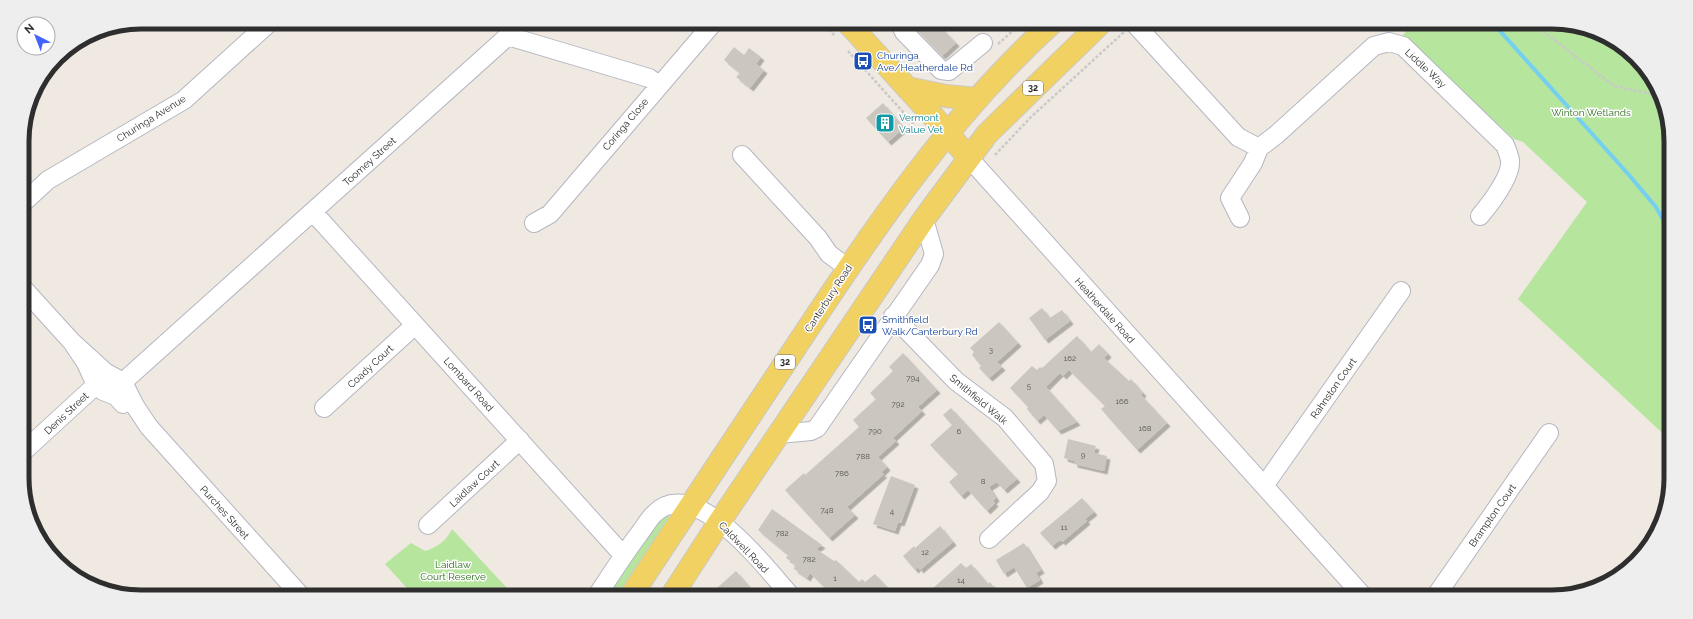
<svg xmlns="http://www.w3.org/2000/svg" width="1693" height="619" viewBox="0 0 1693 619" font-family="Raleway,sans-serif">
  <defs>
    <filter id="shadow"><feDropShadow dx="3.5" dy="3.5" stdDeviation="0" flood-color="#0004"/></filter>
  </defs>
  <rect width="100%" height="100%" fill="#efe9e1"/>
  <path fill="#b6e59e" d="M1403 22H1552L1590 28 1642 63 1659 89 1670 125 1671 441 1518 299 1587 202 1523 142 1514 139 1402 36 1409 28Z
    M666 514 669 518 617 597H604L653 524Z
    M452 529 507 588 501 597H415L385 564 411 543 425 551C438 547 446 541 452 529Z"/>
  <g fill="none" stroke-linecap="round" stroke-linejoin="round">
    <path stroke="#75cff0" stroke-width="4" d="M1492 22 1629 175 1656 207 1670 232"/>
  </g>
  <path fill="#cbc7bf" filter="url(#shadow)" d="M913 22H936L956 43 942 56 913 26Z
    M734 47 744 55 749 48 761 57 756 64 764 70 750 88 736 77 740 73 724 60Z
    M883 103 904 128 888 142 866 118Z
    M1042 308 1050 318 1062 310 1070 321 1045 340 1029 318Z
    M999 322 1018 343 997 362 1002 367 989 378 979 368 981 366 972 355 974 352 970 348Z
    M1077 336 1091 352 1099 344 1108 354 1104 358 1129 381 1131 379 1143 393 1141 395 1167 423 1137 450 1101 409 1105 406 1069 370 1063 376 1060 373 1046 387 1077 422 1058 431 1044 415 1037 421 1027 409 1028 407 1010 388 1032 366 1037 370 1040 367 1042 368Z
    M903 353 937 390 918 407 922 411 893 438 896 441 878 457 887 467 881 473 884 474 847 507 855 515 829 538 785 490 804 473 805 475 859 427 853 420 876 399 870 393 893 371 889 367Z
    M951 408 1017 479 1004 490 997 482 989 487 996 498 993 501 995 503 987 511 968 490 961 496 949 482 958 474 930 445 952 425 943 415Z
    M1068 439 1096 446 1094 453 1107 456 1104 471 1074 464V461L1064 458Z
    M891 476 915 485 901 523 898 522 895 531 873 524Z
    M1082 498 1094 512 1085 519 1087 521 1062 542 1060 540 1052 546 1040 533Z
    M772 509 822 545 816 549 834 561 836 560 859 582 862 579 865 582 875 574 896 597H834L810 573 807 578 794 569 795 564 786 558 788 555 758 530Z
    M940 526 953 542 920 570 918 567 915 570 903 556 914 546 915 548Z
    M1024 543 1041 570 1036 573 1040 580 1027 588 1014 567 1004 574 996 560Z
    M961 563 966 568 971 564 988 584 990 582 1001 597H939L932 589Z
    M736 571 754 592 748 597H707Z"/>
  <g fill="none" stroke-linecap="round" stroke-linejoin="round">
    <defs>
      <path id="minor" d="M903 22 902 28 904 32 941 70 949 71 983 43
        M1133 22 1238 137 1259 148 1276 135 1374 46 1389 42 1403 46 1505 145C1507 150 1509 155 1510 160 1512 176 1490 204 1480 216
        M742 155 818 238 829 254 848 268
        M969 158 1364 597
        M23 203 48 180 184 100 270 22
        M313 212 623 555
        M1240 218 1230 198 1253 163 1259 148
        M534 223 550 214 714 22
        M23 288 72 342 86 363 96 385 103 391 116 396 123 404
        M893 316 956 381 1005 418 1044 464 1047 481 1040 492 989 539
        M72 342 105 372 123 382 135 406 149 427 302 597
        M116 396 123 382 508 36 649 78 659 85
        M324 408 415 325
        M779 434 811 431 817 428 930 265 934 254 924 219
        M24 451 96 385 102 376
        M1264 486 1401 291
        M428 525 520 440
        M596 597C610 576 624 554 639 534 644 528 648 520 654 514 695 472 767 570 792 597
        M1435 597 1549 433"/>
      <path id="major" d="M847 22 932 115 969 158
        M907 88 946 96 977 99
        M630 597C686 513 741 429 797 345 874 229 949 116 1053 22
        M671 597 720 521 924 219 987 134 1102 22"/>
    </defs>
    <use href="#minor" stroke="#b4b7c1" stroke-width="20"/>
    <use href="#major" stroke="#c9c9c9" stroke-width="24"/>
    <path stroke="#c9c9c9" stroke-width="2.5" stroke-dasharray="3 2" stroke-linecap="butt" d="M822 22 835 36
      M1531 22 1614 86 1661 96
      M1400 29 1406 22
      M998 44 1023 22
      M848 51 913 123 912 134
      M995 155 1031 117 1124 32"/>
    <use href="#minor" stroke="#fff" stroke-width="18"/>
    <use href="#major" stroke="#f2d163" stroke-width="22"/>
  </g>
  <defs>
    <symbol id="bus-square" viewBox="-11 -11 22 22"><rect x="-9" y="-9" width="18" height="18" rx="4" fill="#1a4fb4" stroke="#fff"/><path d="M-5-6H5V4H4V6H2V4H-2V6H-4V4H-5ZM-3.5-4V0h7V-4ZM-3.5 1.2v1.5H-2V1.2ZM2 1.2v1.5H3.5V1.2Z" fill="#fff"/></symbol>
    <symbol id="building-square" viewBox="-11 -11 22 22"><rect x="-9" y="-9" width="18" height="18" rx="4" fill="#0f9aa8" stroke="#fff"/><path d="M-4-6H4V6H1V3H-1V6H-4ZM-2.5-4.3h1.7v1.8h-1.7ZM.8-4.3h1.7v1.8H.8ZM-2.5-1h1.7V.8h-1.7ZM.8-1h1.7V.8H.8Z" fill="#fff"/></symbol>
  </defs>
  <g fill-rule="evenodd">
    <use href="#bus-square" x="852" y="50" width="22" height="22"/>
    <use href="#building-square" x="874" y="112" width="22" height="22"/>
    <use href="#bus-square" x="857" y="314" width="22" height="22"/>
  </g>
  <g text-anchor="middle" stroke-width="3" stroke-linejoin="round" paint-order="stroke">
    <g font-size="8" fill="#555452">
      <text x="991" y="353">3</text>
      <text x="1070" y="361">162</text>
      <text x="913" y="381">794</text>
      <text x="1029" y="389">5</text>
      <text x="1122" y="404">166</text>
      <text x="898" y="407">792</text>
      <text x="1145" y="431">168</text>
      <text x="875" y="434">790</text>
      <text x="959" y="434">6</text>
      <text x="1083" y="458">9</text>
      <text x="863" y="459">788</text>
      <text x="842" y="476">786</text>
      <text x="983" y="484">8</text>
      <text x="827" y="513">748</text>
      <text x="892" y="514">4</text>
      <text x="1064" y="530">11</text>
      <text x="782" y="536">782</text>
      <text x="925" y="555">12</text>
      <text x="809" y="562">782</text>
      <text x="835" y="581">1</text>
      <text x="961" y="583">14</text>
    </g>
    <g fill="#fff" stroke="#6d6d6d" stroke-width="1">
      <rect x="1023" y="81" width="20" height="14" rx="3"/>
      <rect x="775" y="355" width="20" height="14" rx="3"/>
    </g>
    <g font-size="9" font-weight="bold" fill="#2e2e2e">
      <text x="1033" y="91">32</text>
      <text x="785" y="365">32</text>
    </g>
    <g font-size="10" fill="#164399" stroke="#fff" text-anchor="start">
      <text x="877" y="59">Churinga<tspan x="877" dy="12">Ave/Heatherdale Rd</tspan></text>
      <text x="882" y="323">Smithfield<tspan x="882" dy="12">Walk/Canterbury Rd</tspan></text>
    </g>
    <g font-size="10" fill="#2e2e2e" stroke="#fff">
      <text transform="translate(1426 68) rotate(43)" y="4">Liddle Way</text>
      <text transform="translate(151 118) rotate(-32)" y="4">Churinga Avenue</text>
      <text transform="translate(625 124) rotate(-50)" y="4">Coringa Close</text>
      <text transform="translate(369 161) rotate(-42)" y="4">Toomey Street</text>
      <text transform="translate(828 298) rotate(-57)" y="4">Canterbury Road</text>
      <text transform="translate(1105 310) rotate(48)" y="4">Heatherdale Road</text>
      <text transform="translate(370 366) rotate(-43)" y="4">Coady Court</text>
      <text transform="translate(469 384) rotate(48)" y="4">Lombard Road</text>
      <text transform="translate(1333 388) rotate(-55)" y="4">Rahnston Court</text>
      <text transform="translate(979 399) rotate(40)" y="4">Smithfield Walk</text>
      <text transform="translate(66 413) rotate(-43)" y="4">Denis Street</text>
      <text transform="translate(474 483) rotate(-43)" y="4">Laidlaw Court</text>
      <text transform="translate(225 512) rotate(48)" y="4">Purches Street</text>
      <text transform="translate(1492 515) rotate(-55)" y="4">Brampton Court</text>
      <text transform="translate(744 547) rotate(46)" y="4">Caldwell Road</text>
    </g>
    <g font-size="10" fill="#2c6e1b" stroke="#fff">
      <text x="1591" y="116">Winton Wetlands</text>
      <text x="453" y="568">Laidlaw<tspan x="453" dy="12">Court Reserve</tspan></text>
    </g>
    <g font-size="10" fill="#0d838f" stroke="#fff" text-anchor="start">
      <text x="899" y="121">Vermont<tspan x="899" dy="12">Value Vet</tspan></text>
    </g>
  </g>
  <path d="M0 0H1693V619H0ZM141 29H1552A112 112 0 0 1 1664 141V478A112 112 0 0 1 1552 590H141A112 112 0 0 1 29 478V141A112 112 0 0 1 141 29Z" fill="#eee" fill-rule="evenodd"/>
  <path fill="none" stroke="#2e2e2e" stroke-width="5" d="M141 29H1552A112 112 0 0 1 1664 141V478A112 112 0 0 1 1552 590H141A112 112 0 0 1 29 478V141A112 112 0 0 1 141 29Z"/>
  <g transform="translate(36 36) rotate(318)"><circle r="19" fill="#ffffff" stroke="#ababab"/>
  <path d="M0-3L7 15L0 10L-7 15Z" fill="#4264fb"/>
  <text y="-6" font-size="11" font-weight="bold" text-anchor="middle" fill="#2e2e2e">N</text>
  </g>
</svg>
